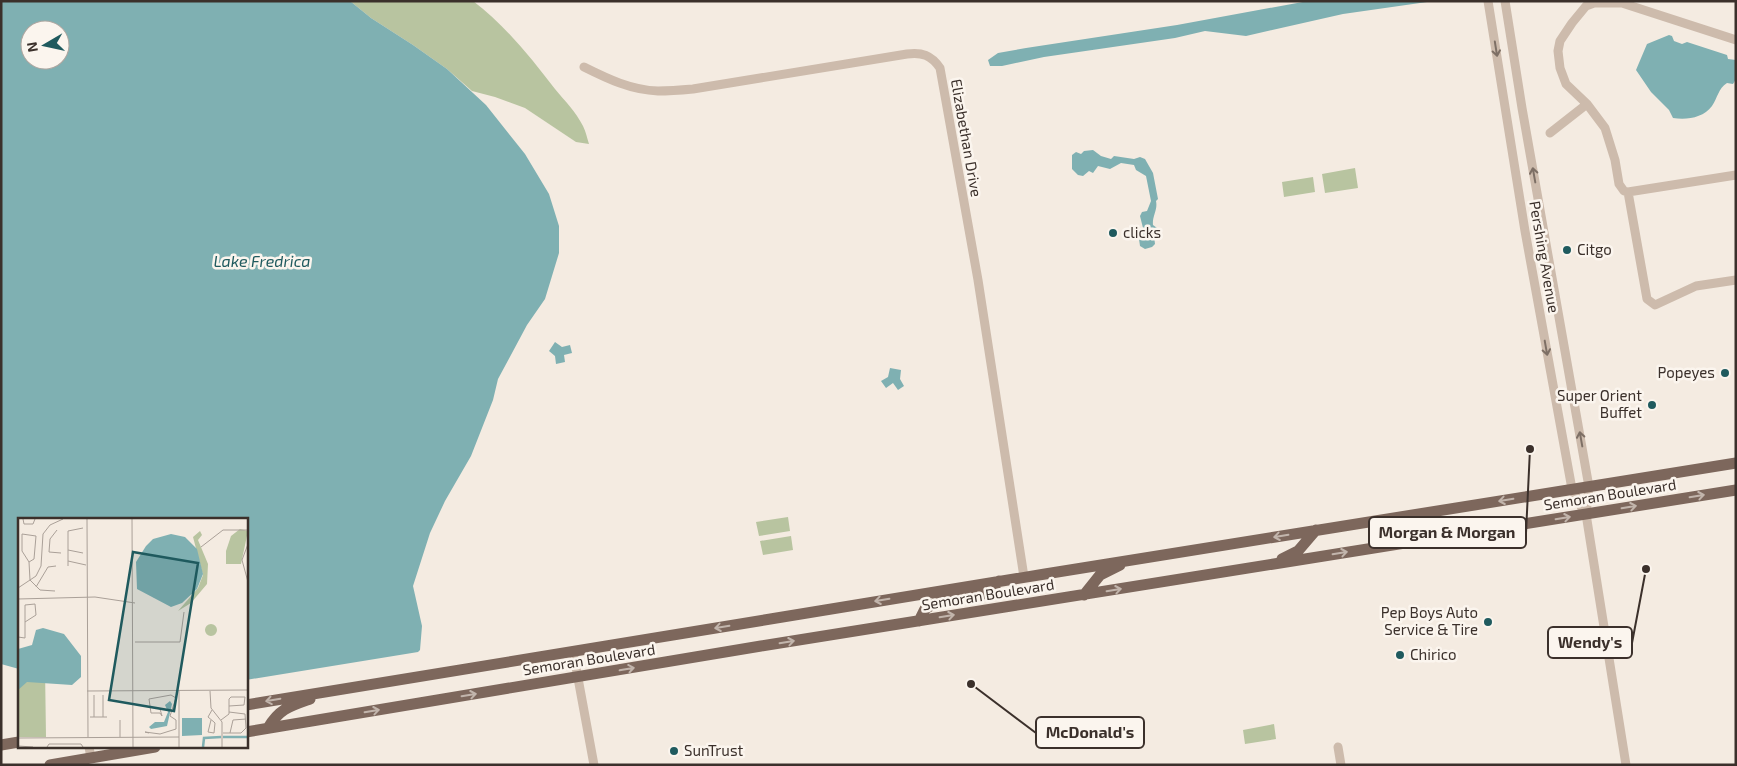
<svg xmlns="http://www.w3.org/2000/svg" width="1737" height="766" viewBox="0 0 1737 766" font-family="'Exo 2',sans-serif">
  <rect width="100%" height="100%" fill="#f4ebe1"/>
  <path fill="#b8c4a0" d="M350 1H473C505 25 531 58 555 89 565 101 576 112 583 126 586 132 587 138 589 144L576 142 525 108 495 97 472 91 447 69 413 45 371 18Z
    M1355 168 1358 188 1325 193 1322 174Z
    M1313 177 1315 192 1284 197 1282 182Z
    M788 517 790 531 759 536 756 522Z
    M791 536 793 550 763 555 760 541Z
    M1274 724 1276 739 1245 744 1243 730Z"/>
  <path fill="#7fb0b2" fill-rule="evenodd" d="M1 1H350L371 18 413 45 447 69 486 105 525 154 549 194 559 226V253L545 299 527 325 498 379 493 400 471 456 445 501 430 533 413 586 422 626 420 650 418 652 246 680V520H19V669L1 664ZM30 30H60V60H30Z
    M1308 1H1455L1427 2 1343 14 1246 36 1205 31 1175 38 1044 57 1002 66H990L988 60 998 53 1026 48 1177 25Z
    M1669 35 1672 36 1674 41 1682 44 1687 42 1727 55 1728 59 1736 60V79L1733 84 1727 83C1718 89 1718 97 1712 106 1703 118 1687 120 1673 118L1669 110 1651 92 1636 70 1647 44Z
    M1093 150 1101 156 1111 159 1114 156 1134 159 1140 157 1145 159 1153 173 1158 199 1156 201C1158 210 1152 216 1153 225L1157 228 1158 232 1154 236 1155 244 1152 247 1145 249 1140 246 1139 239 1144 232 1140 216 1142 212 1147 211 1151 201 1146 176 1136 170 1134 165 1121 163 1110 169 1098 166 1093 173 1089 171 1083 176 1078 175 1072 169V155L1076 152 1081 154 1084 151Z
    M555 342 562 347 570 345 572 353 564 355 565 362 556 364 555 356 549 351Z
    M890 368 901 370 900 379 904 386 898 390 893 383 886 388 881 381 888 377Z"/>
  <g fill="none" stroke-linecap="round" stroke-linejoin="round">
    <path stroke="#cdbbac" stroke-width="9" d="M1488 1 1525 231 1572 489 1585 514
      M1505 1 1522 108 1589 487 1586 514 1626 765
      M1736 40 1622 3H1594L1586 6 1572 23 1560 41 1558 51 1560 68 1566 84 1587 104 1605 128 1615 160 1619 184 1624 191 1628 192 1736 175
      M584 67C608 79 631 90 658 91 670 91 682 90 693 89L907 54C922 52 931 55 940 68L978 280 1024 577
      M1550 133 1587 104
      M1628 192 1647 299 1655 305 1696 286 1736 280
      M573 651 594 765
      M89 747 91 758
      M1338 747 1341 765"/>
    <path stroke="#7d675c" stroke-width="11" d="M1282 559 1298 551 1316 530
      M1084 595 1100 575 1120 565
      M919 621 925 609 937 602 988 593 999 581
      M246 705 1045 574 1736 463
      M268 728C279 709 290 706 310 699
      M246 732 761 646 1736 490
      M1 745 19 742
      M50 765 155 747"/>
  </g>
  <defs><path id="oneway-shaft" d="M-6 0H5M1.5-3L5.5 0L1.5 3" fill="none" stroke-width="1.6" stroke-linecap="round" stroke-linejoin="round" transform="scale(1.25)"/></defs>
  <g stroke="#7d6f65">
    <use href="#oneway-shaft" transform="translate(1496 49) rotate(81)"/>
    <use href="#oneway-shaft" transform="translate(1534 175) rotate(-100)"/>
    <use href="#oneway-shaft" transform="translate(1546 348) rotate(80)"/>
    <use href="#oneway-shaft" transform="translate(1581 439) rotate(-100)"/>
  </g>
  <g stroke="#c2b5ac">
    <use href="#oneway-shaft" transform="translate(1697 496) rotate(-9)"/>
    <use href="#oneway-shaft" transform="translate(1506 500) rotate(171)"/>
    <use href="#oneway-shaft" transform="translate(1629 507) rotate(-9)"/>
    <use href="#oneway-shaft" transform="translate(1563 518) rotate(-9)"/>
    <use href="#oneway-shaft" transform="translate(1281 536) rotate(171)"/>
    <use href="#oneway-shaft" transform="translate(1340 553) rotate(-9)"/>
    <use href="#oneway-shaft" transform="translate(1114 590) rotate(-9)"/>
    <use href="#oneway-shaft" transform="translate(882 600) rotate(171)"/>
    <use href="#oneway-shaft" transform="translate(947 616) rotate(-9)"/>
    <use href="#oneway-shaft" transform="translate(722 627) rotate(171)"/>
    <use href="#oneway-shaft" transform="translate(787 642) rotate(-9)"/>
    <use href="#oneway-shaft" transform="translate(627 669) rotate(-10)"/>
    <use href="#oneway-shaft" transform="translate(469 695) rotate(-9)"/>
    <use href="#oneway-shaft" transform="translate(273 700) rotate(170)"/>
    <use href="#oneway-shaft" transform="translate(372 711) rotate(-9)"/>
  </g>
  <g fill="#1f5a5e" stroke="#fbf5ee" stroke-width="2">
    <circle cx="1113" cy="233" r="5"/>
    <circle cx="1567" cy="250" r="5"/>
    <circle cx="1725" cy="373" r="5"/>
    <circle cx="1652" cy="405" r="5"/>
    <circle cx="1488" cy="622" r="5"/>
    <circle cx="1400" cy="655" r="5"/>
    <circle cx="674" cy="751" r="5"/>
  </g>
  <g text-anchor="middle" stroke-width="5" stroke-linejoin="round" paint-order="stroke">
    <g font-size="15" fill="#3b302b" stroke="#fbf5ee">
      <text transform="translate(966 138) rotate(80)" y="5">Elizabethan Drive</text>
      <text transform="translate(1544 257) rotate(80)" y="5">Pershing Avenue</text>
      <text transform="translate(1610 495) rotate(-9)" y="5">Semoran Boulevard</text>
      <text transform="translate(988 595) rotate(-9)" y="5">Semoran Boulevard</text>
      <text transform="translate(589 660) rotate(-9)" y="5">Semoran Boulevard</text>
    </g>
    <g font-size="15" fill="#3b302b" stroke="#fbf5ee" text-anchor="start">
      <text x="1123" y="238">clicks</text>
      <text x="1577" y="255">Citgo</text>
      <text x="1715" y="378" text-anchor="end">Popeyes</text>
      <text x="1642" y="401" text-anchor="end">Super Orient<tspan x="1642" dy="17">Buffet</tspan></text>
      <text x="1478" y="618" text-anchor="end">Pep Boys Auto<tspan x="1478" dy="17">Service &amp; Tire</tspan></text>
      <text x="1410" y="660">Chirico</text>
      <text x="684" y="756">SunTrust</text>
    </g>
    <g font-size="16" font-style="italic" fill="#1f5a5e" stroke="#fbf5ee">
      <text x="262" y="267">Lake Fredrica</text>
    </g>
  </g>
  <g transform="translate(18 518)">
    <rect width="230" height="230" fill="#f4ebe1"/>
    <path d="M222 11 230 13 223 46H208V33L213 18ZM182 13 184 17 180 22 190 46 189 66 173 85 160 93 180 70 185 57 175 19ZM187 112a6 6 0 1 1 12 0a6 6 0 1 1-12 0ZM0 150H27L28 219H0Z" fill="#b8c4a0"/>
    <path d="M153 16 167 19 179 31 185 56 179 71 164 85 153 89 119 71 118 44 128 28 135 21ZM25 110 46 116 63 138V159L54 167 9 164 0 172V131L14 127 18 112ZM152 183 154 186 149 208 133 211 131 209 137 204H146L150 194 147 187ZM164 200H184V217L164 218Z" fill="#7fb0b2"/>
    <path fill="none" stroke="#7fb0b2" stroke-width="2.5" d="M205 219H230M185 229 186 220 203 219"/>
    <path fill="none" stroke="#aaa098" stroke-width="1" d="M5 1 6 6H15L17 1M69 1 70 219M114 1 115 229M39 12 32 21 31 34 43 35M230 26 224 42 230 64M183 29 205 12H230M50 32 65 35M50 43 68 47M11 44 16 41 18 18 4 16V33L11 44 12 62 22 72 37 73M50 48V13L65 10M18 69 30 49 38 48M0 70 18 58 23 48 25 16 32 7 45 1M0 81 77 79 117 85M0 119 7 120V87L17 86 18 97 7 104M117 124H162L166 94M69 173 230 172M161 173V229M192 173 193 190 204 204V229M85 177V199M72 199H89M76 199V177M102 202V219M193 202 190 214 196 215 197 205 196 204 190 199 194 192M203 202 211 196V181L213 179H227L226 187 211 188M131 215 127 214 142 216 158 211V202L152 198 158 180 153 177 131 181 133 195H142L144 198 142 191M205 215H223L228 210 227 196 211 194M212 215 215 202 228 201M0 220 161 219M0 228 15 229M29 229 31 226H63L65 229"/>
    <path fill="#1f5a5e" fill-opacity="0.15" stroke="#1f5a5e" stroke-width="2.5" d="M115 34 180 45 156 193 91 182Z"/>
    <rect width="230" height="230" fill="none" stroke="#3b302b" stroke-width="2.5"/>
  </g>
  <path fill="none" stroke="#3b302b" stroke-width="2" d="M1530 449L1526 533M1646 569L1632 643M971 684L1036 733"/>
  <g fill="#3b302b" stroke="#fbf5ee" stroke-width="2">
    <circle cx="1530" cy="449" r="5"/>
    <circle cx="1646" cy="569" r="5"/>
    <circle cx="971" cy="684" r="5"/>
  </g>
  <g fill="#fbf5ee" stroke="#3b302b" stroke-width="2">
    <rect x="1369" y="517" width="157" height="31" rx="5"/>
    <rect x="1548" y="627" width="84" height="31" rx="5"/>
    <rect x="1036" y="717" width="108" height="31" rx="5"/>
  </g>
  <g font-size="16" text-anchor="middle" font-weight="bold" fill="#3b302b">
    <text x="1447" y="538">Morgan &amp; Morgan</text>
    <text x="1590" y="648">Wendy's</text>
    <text x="1090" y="738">McDonald's</text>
  </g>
  <rect width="1737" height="766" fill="none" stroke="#3b302b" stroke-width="5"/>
  <g transform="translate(45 45) rotate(261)"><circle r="24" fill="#fbf5ee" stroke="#aea6a0"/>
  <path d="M0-4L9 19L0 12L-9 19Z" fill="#1f5a5e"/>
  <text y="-8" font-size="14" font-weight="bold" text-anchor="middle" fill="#3b302b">N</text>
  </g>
</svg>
